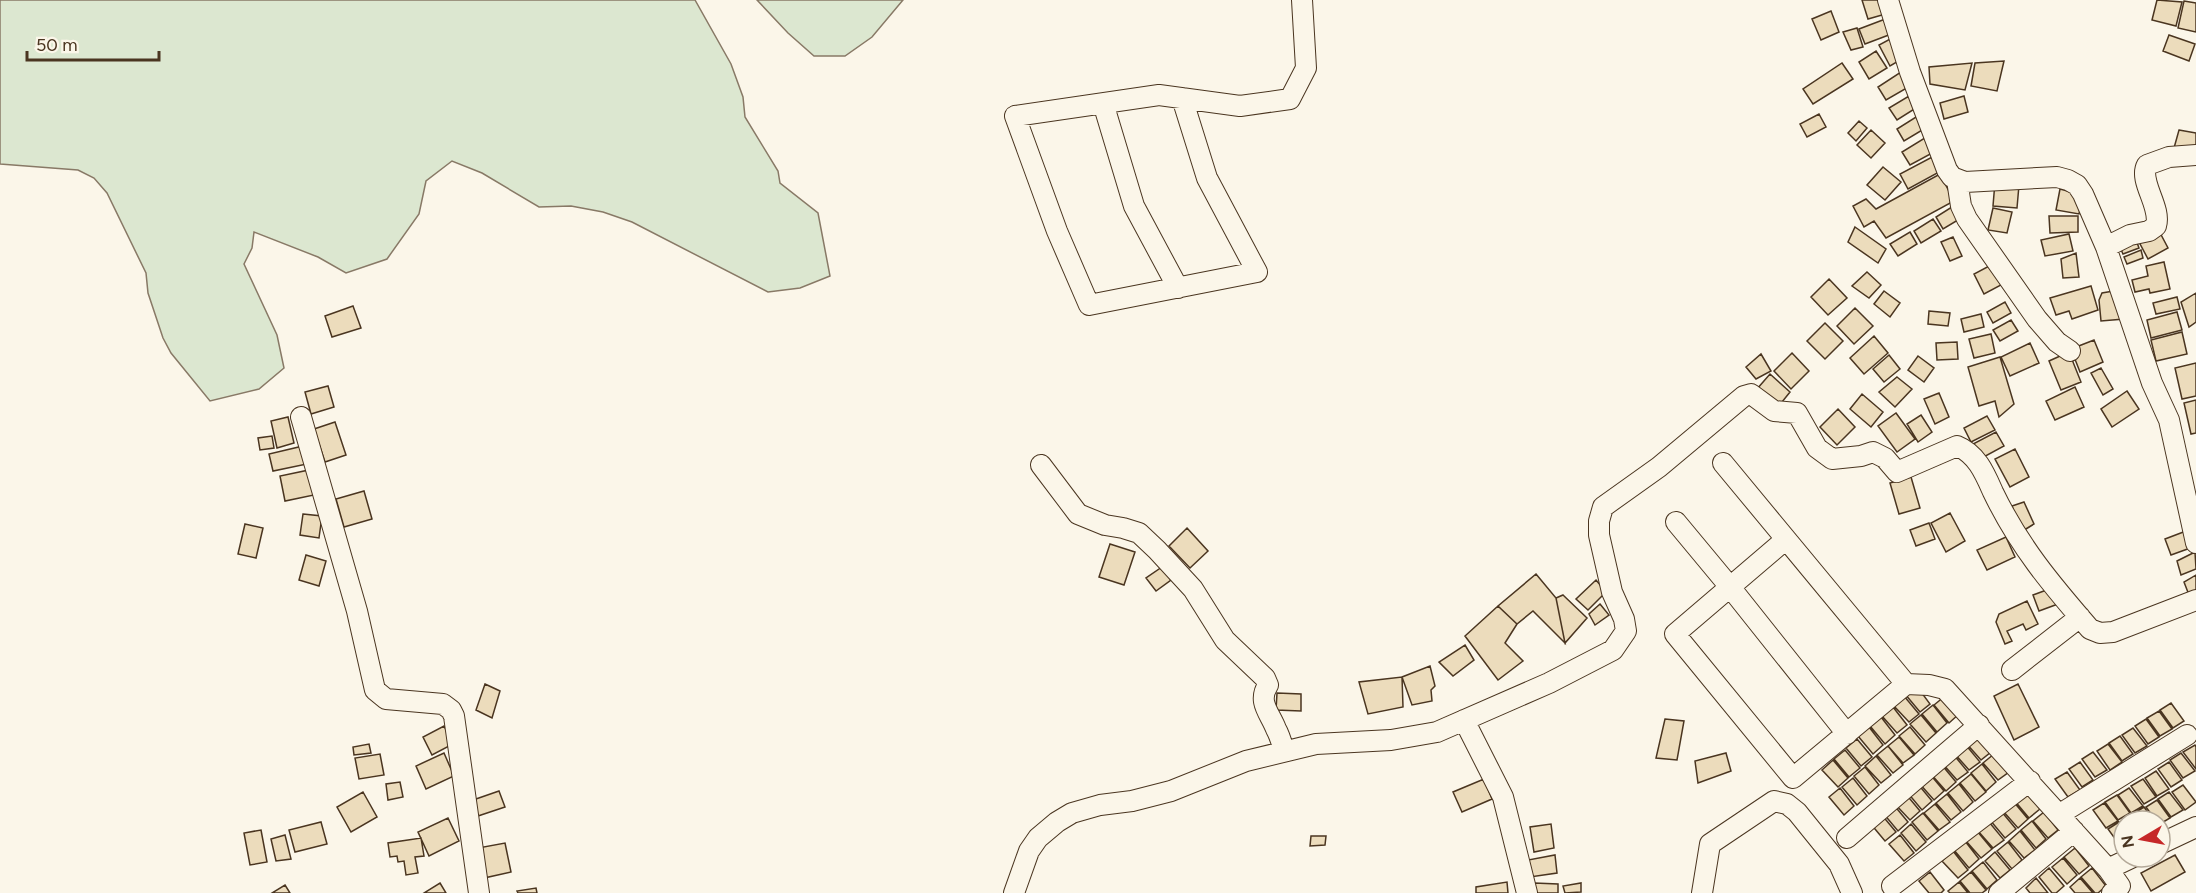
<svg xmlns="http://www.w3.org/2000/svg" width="2196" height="893" viewBox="0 0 2196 893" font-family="Figtree,sans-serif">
  <rect width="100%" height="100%" fill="#fbf6e9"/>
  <path fill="#dce7d0" stroke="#887966" stroke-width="1.5" d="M0 0H695L731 64 743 97 745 117 778 171 780 183 818 213 830 276 800 288 768 292 632 222 603 212 571 206 539 207 482 173 452 161 426 181 419 214 387 259 346 273 318 257 254 232 252 248 244 264 277 335 284 368 259 389 210 401 171 353 163 338 148 293 146 273 107 193 94 178 78 170 0 164Z
    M757 0H903L872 37 845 56H814L788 33Z"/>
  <path fill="#ecdcbc" stroke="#4a3520" stroke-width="1.5" d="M1862 0H1885L1889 13 1868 19Z
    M2157 0 2182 2 2176 26 2152 20Z
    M2184 1 2196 3V32L2178 28Z
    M1831 11 1839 32 1821 40 1812 19Z
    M1888 18 1894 33 1865 44 1859 29Z
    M1857 28 1863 47 1851 50 1843 32Z
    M2169 35 2195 44 2189 61 2163 51Z
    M1892 38 1902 59 1890 66 1879 45Z
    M1876 51 1887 68 1869 79 1859 62Z
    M2004 61 1997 91 1971 86 1975 63Z
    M1842 63 1853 79 1813 104 1803 89Z
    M1972 63 1965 90 1930 84 1929 67Z
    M1904 70 1912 85 1886 100 1878 87Z
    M1909 96 1916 108 1897 120 1889 108Z
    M1964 96 1968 112 1944 119 1940 103Z
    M1819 114 1826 127 1807 137 1800 124Z
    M1916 117 1924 129 1904 141 1897 129Z
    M1859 121 1867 128 1856 141 1848 133Z
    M1871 130 1885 143 1871 158 1857 145Z
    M2179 130 2196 133V153L2174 148Z
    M1928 136 1936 151 1910 165 1902 152Z
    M1934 156 1941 171 1908 189 1900 174Z
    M1883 167 1901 182 1885 200 1867 185Z
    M1940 174 1954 201 1886 238 1874 221 1864 227 1853 206 1866 199 1876 209Z
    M1995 182 2019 185 2017 208 1993 206Z
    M2060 189 2075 193 2083 198 2079 214 2056 210Z
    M1955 205 1963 217 1943 229 1936 217Z
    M1993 208 2012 212 2007 233 1988 230Z
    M2049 216H2078V232L2050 233Z
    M1933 219 1941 231 1921 243 1914 231Z
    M1855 227 1886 249 1878 263 1848 242Z
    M2158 229 2168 248 2148 259 2138 240Z
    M1910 232 1917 244 1898 256 1890 244Z
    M2069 234 2073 251 2045 256 2041 240Z
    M1953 237 1962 256 1950 261 1941 242Z
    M2136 240 2139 248 2123 254 2120 247Z
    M2141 250 2143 258 2127 264 2124 257Z
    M2076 253 2079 277 2063 278 2061 259Z
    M2164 262 2170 289 2150 293 2149 289 2135 292 2132 280 2148 276 2146 266Z
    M1991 265 2001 285 1984 294 1974 274Z
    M1867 272 1881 285 1869 298 1852 286Z
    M1829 279 1847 298 1828 315 1811 297Z
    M2091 286 2098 310 2072 319 2069 311 2056 315 2050 298Z
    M2119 290 2124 319 2101 321 2099 300 2102 293Z
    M1884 291 1900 303 1890 317 1874 304Z
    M2196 293V322L2189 327 2181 302Z
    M2177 297 2180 309 2156 314 2153 303Z
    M2005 302 2011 313 1993 323 1987 312Z
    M353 306 361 328 332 337 325 316Z
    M1855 308 1873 326 1854 344 1837 326Z
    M1929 311 1950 313 1948 326 1928 324Z
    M2177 312 2182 330 2151 338 2147 320Z
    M1981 314 1984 327 1964 332 1961 319Z
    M2011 320 2018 331 2000 341 1993 330Z
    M1825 323 1843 341 1825 359 1807 341Z
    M2182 332 2187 354 2156 361 2151 340Z
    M1991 334 1995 353 1974 358 1969 339Z
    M1874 336 1888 353 1864 374 1850 358Z
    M2094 340 2103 362 2080 372 2071 349Z
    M1957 342 1958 359 1937 360 1936 343Z
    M2030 343 2039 363 2010 376 2001 357Z
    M2069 352 2081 382 2061 390 2049 361Z
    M1792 353 1809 371 1791 389 1774 371Z
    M1761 354 1771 371 1756 379 1746 367Z
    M1889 355 1900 369 1884 382 1873 369Z
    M1918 356 1934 368 1924 382 1908 370Z
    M2000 357 2014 404 1999 417 1995 401 1979 406 1968 367Z
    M2196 363V396L2182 399 2175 368Z
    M2101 368 2113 389 2103 395 2091 373Z
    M1770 374 1790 392 1778 407 1757 389Z
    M1897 377 1912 389 1895 407 1879 392Z
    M328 386 334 407 311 414 305 392Z
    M2075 387 2084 407 2055 420 2046 401Z
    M2127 391 2139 409 2112 427 2101 409Z
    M1939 393 1949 417 1935 424 1924 399Z
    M1862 394 1883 412 1871 427 1850 409Z
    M2196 400V433L2191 434 2184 403Z
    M1838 409 1855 427 1837 445 1820 427Z
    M1896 413 1915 439 1897 452 1878 426Z
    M1921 415 1932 432 1918 442 1907 424Z
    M1987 416 1995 430 1971 442 1964 428Z
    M288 417 294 443 277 448 271 421Z
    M335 422 346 455 325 462 314 429Z
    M1996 432 2004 446 1980 459 1973 444Z
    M272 436 274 448 260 450 258 438Z
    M303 446 307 464 273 471 269 454Z
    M2015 449 2029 477 2010 487 1995 459Z
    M309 470 314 495 285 501 280 476Z
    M1911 477 1920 508 1899 514 1890 483Z
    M364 491 372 519 344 527 336 499Z
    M2024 502 2034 524 2021 532 2012 506Z
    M1950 513 1965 541 1946 552 1931 523Z
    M303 514 322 516 319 538 300 535Z
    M1929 523 1935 539 1916 546 1910 530Z
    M245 524 263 528 256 558 238 554Z
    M1187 528 1208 551 1190 568 1169 546Z
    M2186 531 2193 547 2171 555 2165 539Z
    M2006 537 2015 557 1987 570 1977 550Z
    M1110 544 1135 552 1124 585 1099 577Z
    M2195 552 2196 569 2181 575 2177 561Z
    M306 555 326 561 319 586 299 580Z
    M1162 567 1171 580 1156 591 1146 578Z
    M1536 574 1556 598 1565 643 1533 611 1517 624 1498 606Z
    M2196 575V591L2189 595 2184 582Z
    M1596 580 1606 592 1588 610 1576 599Z
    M2052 588 2058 604 2039 611 2033 595Z
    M1563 595 1587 618 1565 643 1556 598Z
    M2027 601 2038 624 2026 630 2023 624 2007 631 2012 641 2005 644 1996 622 1999 614Z
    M1600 604 1609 615 1595 625 1589 614Z
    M1498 606 1517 624 1505 643 1523 661 1498 680 1465 636Z
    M1465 645 1474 660 1453 676 1439 662Z
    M1430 666 1435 686 1431 690 1432 701 1412 705 1402 677Z
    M1402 677 1403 707 1368 714 1359 682Z
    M485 684 500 691 492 718 476 710Z
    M2018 684 2039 727 2014 740 1994 696Z
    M1916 685 1930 704 1920 712 1905 694Z
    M1277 693 1301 694V711L1276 710Z
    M1904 696 1919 714 1909 722 1893 705Z
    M1945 696 1959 714 1949 723 1934 705Z
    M2171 703 2184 721 2173 728 2160 710Z
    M1933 705 1947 723 1937 732 1922 714Z
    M1893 707 1907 725 1897 733 1882 716Z
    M2159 711 2172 729 2160 736 2147 718Z
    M1921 715 1936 733 1926 742 1910 724Z
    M1881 717 1895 735 1885 744 1870 726Z
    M1665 719 1684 721 1677 760 1656 758Z
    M2146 719 2159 737 2148 744 2135 726Z
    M444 726 453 744 432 755 423 737Z
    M1869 727 1883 745 1873 754 1858 736Z
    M1910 727 1925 745 1915 754 1899 736Z
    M2133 728 2147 746 2135 753 2122 735Z
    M1977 733 1991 752 1981 760 1966 743Z
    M2120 736 2133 754 2122 761 2109 743Z
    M1899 737 1914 755 1903 763 1888 746Z
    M1857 739 1872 757 1861 766 1846 748Z
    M369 744 371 753 354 755 353 747Z
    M1965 744 1980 762 1969 770 1954 753Z
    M2108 744 2122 762 2110 770 2097 751Z
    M2195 745 2196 747V769L2183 752Z
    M1888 746 1903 765 1893 773 1877 755Z
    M1845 750 1860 768 1849 777 1834 759Z
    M2093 752 2107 770 2095 777 2082 759Z
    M444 753 454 776 426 789 416 766Z
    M1726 753 1731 771 1698 783 1695 761Z
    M2181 753 2195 771 2183 778 2170 760Z
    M380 754 384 775 359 779 355 758Z
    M1953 754 1968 772 1957 780 1942 763Z
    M1994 754 2009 772 1998 780 1983 763Z
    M1876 756 1891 775 1881 783 1865 766Z
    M1833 760 1848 778 1838 787 1822 770Z
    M2080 762 2093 780 2082 787 2069 769Z
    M2169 762 2182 780 2171 787 2158 769Z
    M1941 764 1956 782 1946 791 1930 773Z
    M1982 764 1996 782 1986 791 1971 773Z
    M1865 767 1879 785 1869 794 1854 776Z
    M2156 771 2169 789 2157 796 2145 778Z
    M2067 772 2080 790 2068 797 2055 779Z
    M1929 773 1944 791 1934 800 1919 783Z
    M1971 774 1986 792 1975 801 1960 783Z
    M1853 778 1867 796 1857 805 1842 787Z
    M1484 779 1492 799 1462 812 1453 792Z
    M2143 779 2156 797 2144 804 2131 786Z
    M400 782 403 797 388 800 386 784Z
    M1917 783 1932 801 1922 810 1907 792Z
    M1959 784 1973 802 1963 811 1948 793Z
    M2183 785 2196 802 2185 810 2172 792Z
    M1840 788 1854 806 1844 815 1829 797Z
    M2129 788 2143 806 2131 813 2118 795Z
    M499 791 505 807 478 816 473 800Z
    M2025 791 2040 809 2029 818 2014 800Z
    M363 792 377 817 351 832 337 807Z
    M2169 792 2183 810 2171 817 2158 799Z
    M1905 793 1920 811 1910 820 1894 803Z
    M1947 794 1961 812 1951 820 1936 803Z
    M2117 795 2130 813 2118 820 2105 802Z
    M2157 800 2170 818 2160 824V821H2156L2146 807Z
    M2013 801 2028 819 2018 828 2003 811Z
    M2104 803 2118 821 2106 828 2093 810Z
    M1893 804 1908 822 1898 831 1883 813Z
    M1935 804 1950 822 1939 830 1924 813Z
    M2144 807 2154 821H2138L2133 814Z
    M2001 811 2016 829 2005 838 1990 820Z
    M2044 812 2058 830 2048 838 2033 821Z
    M1923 813 1938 831 1927 840 1912 822Z
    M1881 814 1896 832 1885 841 1870 823Z
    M2131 815 2136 821H2124V827L2120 822Z
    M448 818 459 841 429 856 418 832Z
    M2032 821 2046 839 2036 848 2021 830Z
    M321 822 327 844 295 852 289 830Z
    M1989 822 2004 840 1993 848 1978 831Z
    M2119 822 2124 829V845L2121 847 2108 829Z
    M1551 824 1554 848 1534 852 1530 827Z
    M1911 824 1926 842 1916 851 1901 833Z
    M261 830 267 862 250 865 244 833Z
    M1977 831 1992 849 1981 858 1966 841Z
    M2020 831 2035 850 2024 858 2009 841Z
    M285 835 291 859 276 861 271 839Z
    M1900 835 1914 853 1904 861 1889 844Z
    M1311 836H1326L1325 845 1310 846Z
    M421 838 424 856 415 857 418 873 406 875 404 861 398 862 397 856 390 857 388 843Z
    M1965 841 1979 859 1969 868 1954 850Z
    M2008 842 2022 860 2012 869 1997 851Z
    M505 843 511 872 484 878 478 848Z
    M2075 848 2089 866 2079 874 2064 857Z
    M1953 851 1968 870 1958 878 1942 861Z
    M1995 852 2010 870 2000 878 1985 861Z
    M1555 855 1557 873 1530 877 1528 860Z
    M2175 855 2185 872 2151 891 2141 873Z
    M2063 858 2077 875 2067 884 2052 867Z
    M1983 862 1997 880 1987 889 1972 871Z
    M2049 868 2064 886 2056 893H2052L2039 877Z
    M2092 868 2106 886 2098 893H2095L2081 877Z
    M1930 872 1944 890 1941 893H1929L1919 881Z
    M1971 872 1986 890 1982 893H1970L1960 881Z
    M2036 878 2048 893H2030L2026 888Z
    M2080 878 2093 893H2075L2070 887Z
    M1507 882 1508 893H1476V887Z
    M1959 882 1968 893H1950L1948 891Z
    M440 883 446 893H424Z
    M1534 883 1558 884V893H1534Z
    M1581 883V892L1565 893 1563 886Z
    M285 885 290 893H272Z
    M536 888 537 893H518L517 891Z"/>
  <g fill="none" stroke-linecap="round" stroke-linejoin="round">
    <defs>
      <path id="minor" d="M1888 0 1910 72 1947 170 1952 177 1965 182 2057 177 2068 180 2077 185 2083 194 2106 247 2152 383 2169 420 2196 543
        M1182 98 1207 178 1257 272 1089 305 1057 231 1015 116 1159 95 1240 106 1290 99 1306 68 1302 0
        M1103 103 1134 206 1178 288
        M1957 180 1961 206 1967 219 2037 319 2057 342 2070 351
        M2106 247 2130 235 2149 231 2156 226C2162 207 2138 181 2147 165L2169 157 2196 155
        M301 417 357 611 375 690 386 699 443 704 451 710 454 716 479 893
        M1723 463 1906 684
        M1041 465 1078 514 1105 525 1123 528 1139 533 1157 550 1193 589 1225 640 1265 678 1268 685C1257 702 1270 713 1276 729 1280 736 1282 744 1284 751
        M1676 522 1730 587 1847 734
        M1785 540 1675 634 1793 778 1906 684 1929 685 1945 689 2108 869 2133 857
        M2012 670 2080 617
        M1464 720 1503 797 1527 893
        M2060 814 2187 735
        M1847 838 1979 725
        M2160 844 2196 827
        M2108 869 2120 886 2112 893
        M1892 886 2030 781
        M1014 893 1029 851 1038 838 1057 822 1072 813 1100 805 1132 801 1171 791 1246 761 1316 744 1391 740 1437 732 1549 683 1613 650 1626 631 1624 619 1612 592 1599 535V521L1603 507 1659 467 1744 396 1751 394 1774 411 1797 413 1817 448 1832 459 1861 456 1873 452 1885 458 1897 472 1957 446C1977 454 1985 474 1993 492 2019 546 2051 584 2090 629L2100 633 2113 632 2196 600
        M1702 893 1710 844 1774 801 1787 804 1797 812 1839 864 1852 893
        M1999 893 2074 831"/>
    </defs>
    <use href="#minor" stroke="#4a3520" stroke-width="22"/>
    <use href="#minor" stroke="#fbf6e9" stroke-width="20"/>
  </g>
  <g transform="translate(2142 839) rotate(260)"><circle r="28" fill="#fbf6e9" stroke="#b4a999" stroke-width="1.5"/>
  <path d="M0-4.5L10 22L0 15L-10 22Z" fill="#c62828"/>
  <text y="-9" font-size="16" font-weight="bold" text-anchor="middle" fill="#4a3520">N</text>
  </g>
  <path d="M27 51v9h132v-9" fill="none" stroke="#4a3520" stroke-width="3"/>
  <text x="36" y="51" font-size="18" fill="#4a3520" stroke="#fbf6e9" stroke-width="4.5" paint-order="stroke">50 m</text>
</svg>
